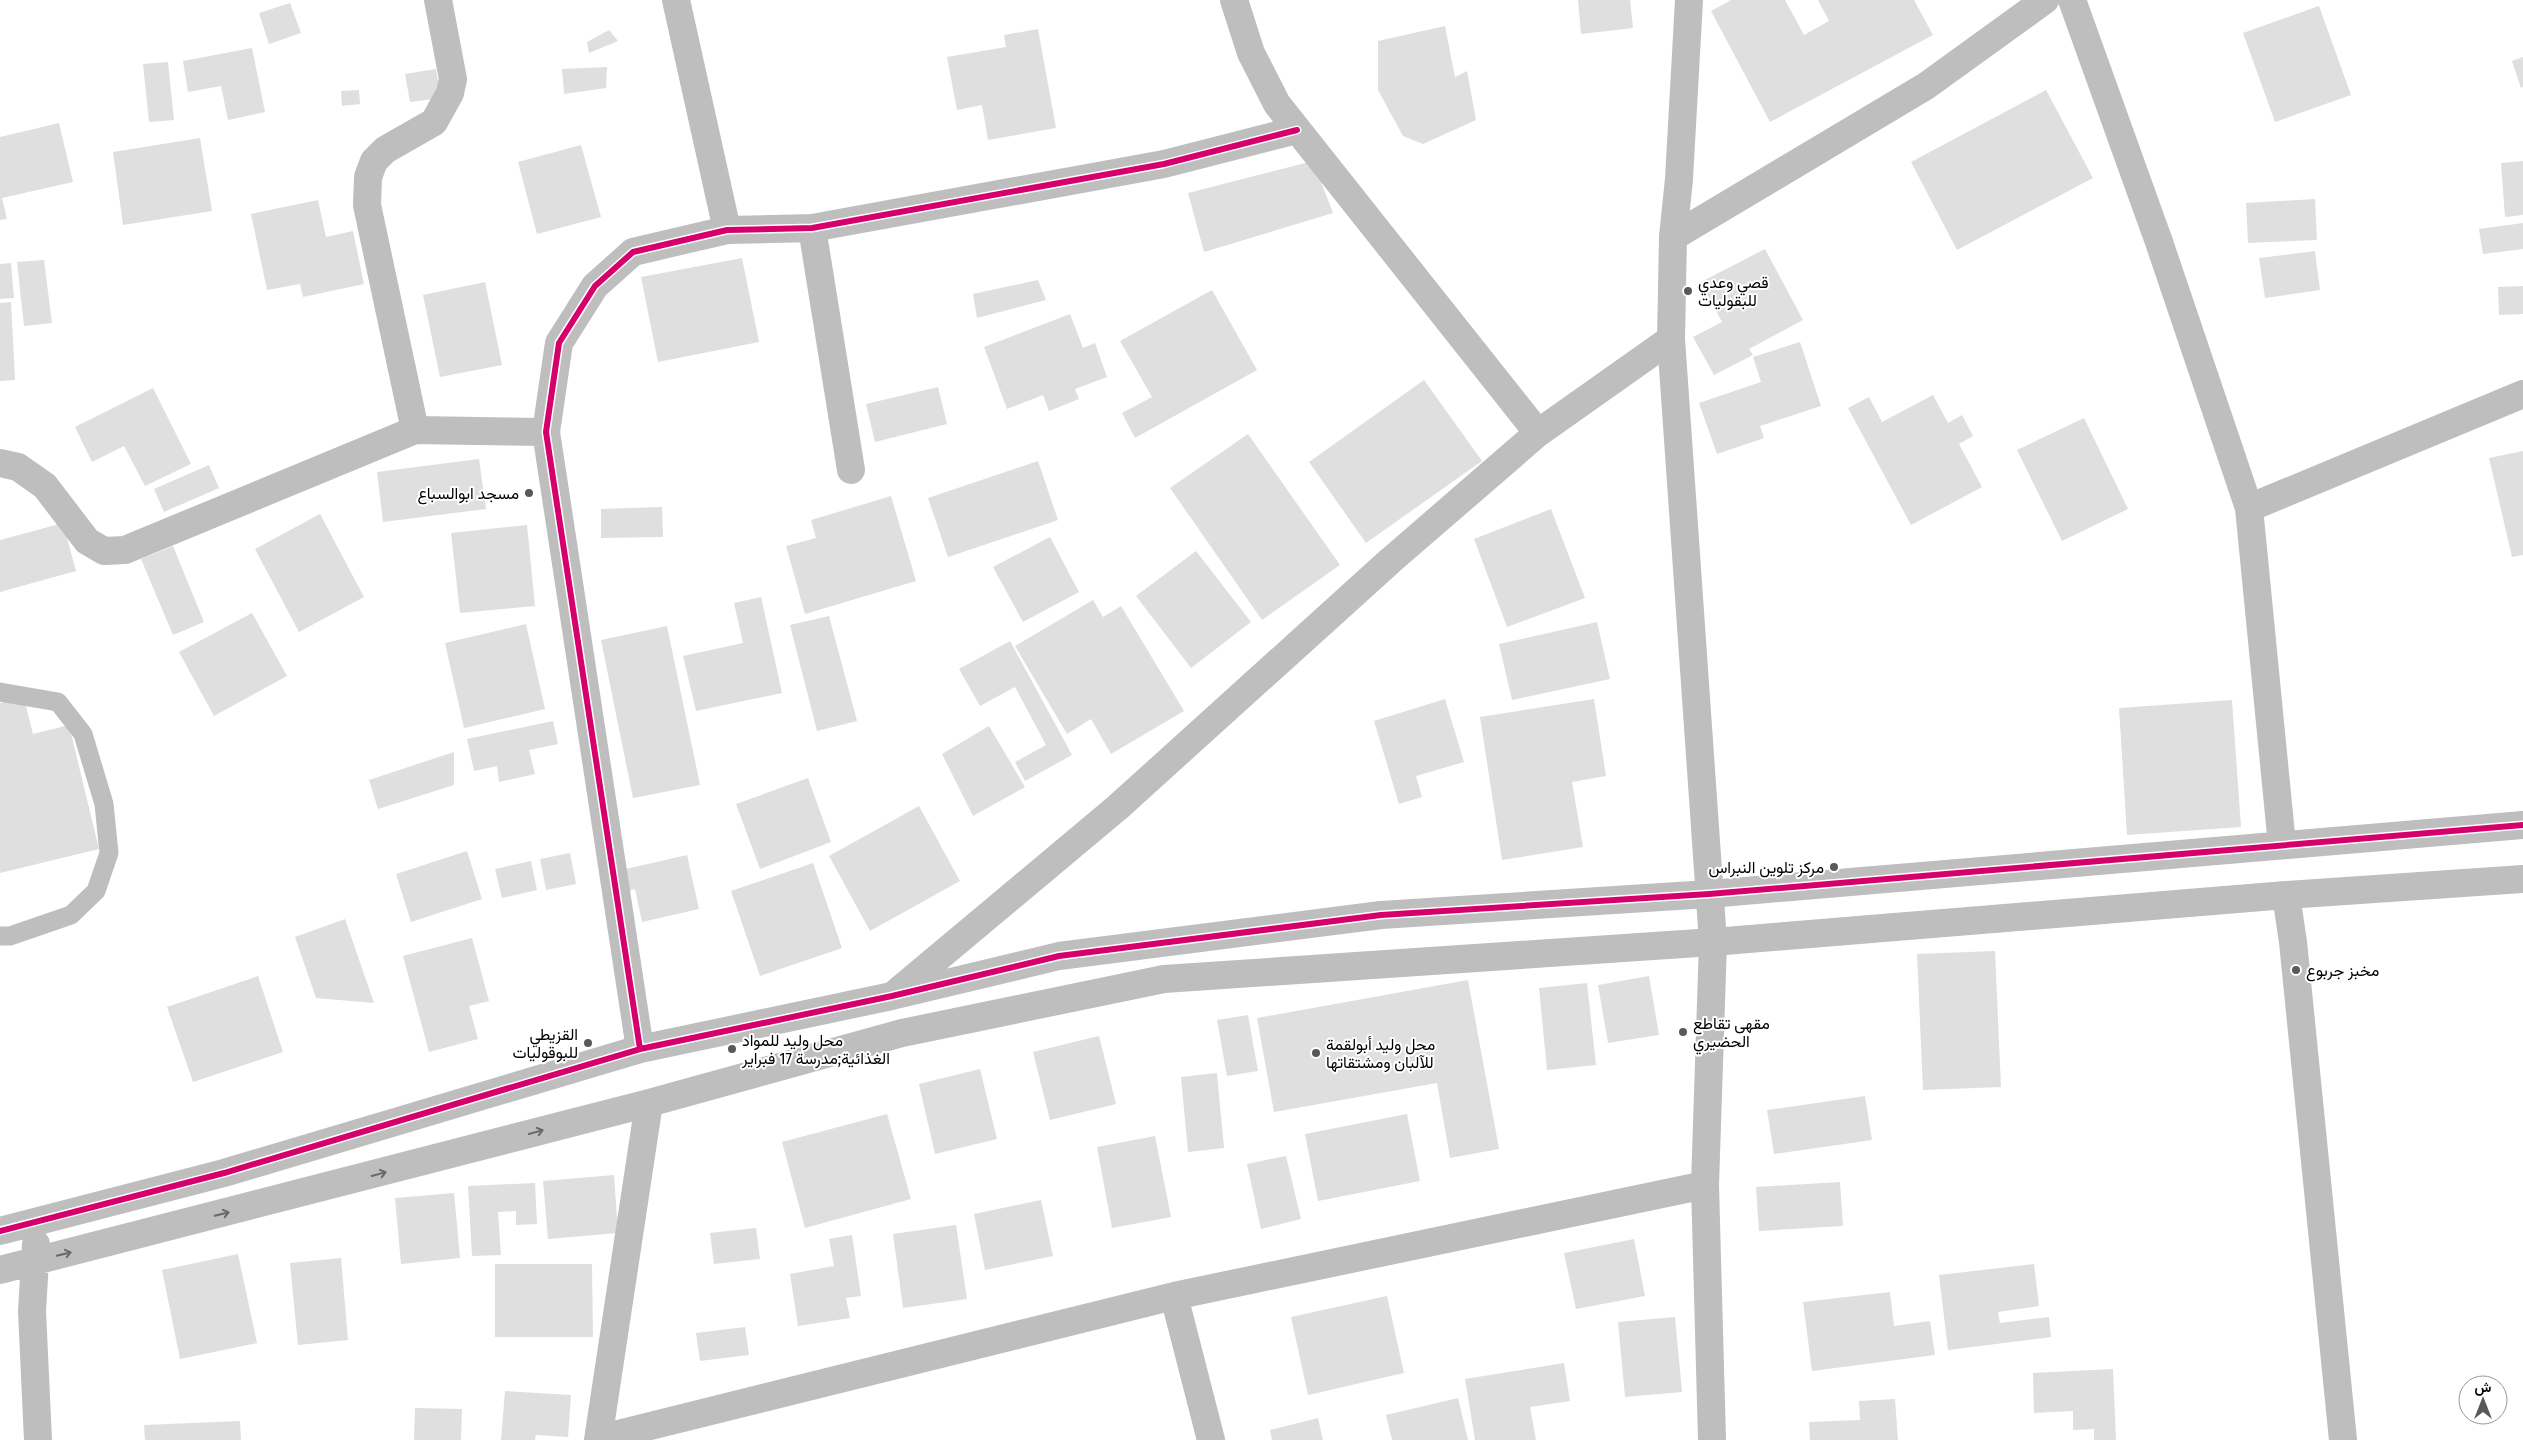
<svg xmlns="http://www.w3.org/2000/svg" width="2523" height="1440" viewBox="0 0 2523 1440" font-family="'Fira Sans Condensed',Vazirmatn,sans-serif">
  <rect width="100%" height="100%" fill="#fff"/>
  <path fill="#dfdfdf" d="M1578 0H1630L1633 28 1581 34Z
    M1731 0H1785L1804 35 1829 21 1818 0H1914L1933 35 1770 122 1711 11Z
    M290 3 301 33 269 44 259 13Z
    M2319 6 2351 95 2275 122 2243 33Z
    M1445 26 1455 77 1467 71 1476 120 1423 144 1403 136 1378 90V41Z
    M1038 29 1056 128 988 140 982 105 957 110 947 57 1006 47 1004 35Z
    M609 30 618 41 589 53 587 42Z
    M252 48 265 112 228 120 221 86 188 92 183 61Z
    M2523 57V87L2521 88 2512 61Z
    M168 62 174 120 149 122 143 64Z
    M607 67 606 88 564 94 562 69Z
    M436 69 441 98 410 102 405 74Z
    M359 90 360 104 342 106 341 91Z
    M2046 90 2093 178 1957 250 1911 162Z
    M59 123 73 182 2 198 7 219 0 220V137Z
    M200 138 212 211 123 225 113 152Z
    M581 145 601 217 537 234 518 162Z
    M1313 161 1333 213 1204 252 1188 193Z
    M2523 161V215L2505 217 2501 163Z
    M2315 199 2317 240 2248 243 2246 203Z
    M318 200 326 237 353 231 364 284 303 297 300 284 267 290 251 214Z
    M2523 223V249L2483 254 2479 229Z
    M1765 249 1803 320 1749 349 1753 355 1714 375 1693 337 1722 322 1701 282Z
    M2315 251 2320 290 2265 298 2259 258Z
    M742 258 759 342 658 362 641 277Z
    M44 260 52 323 24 326 17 262Z
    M11 263 14 298 0 299V264Z
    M1038 280 1046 300 977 318 973 294Z
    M485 282 502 365 440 377 423 295Z
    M2523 286V314L2499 315 2498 287Z
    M1212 290 1257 370 1135 438 1122 413 1152 397 1120 341Z
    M11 302 15 380 0 381V303Z
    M1070 314 1083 348 1095 343 1107 377 1075 389 1079 399 1049 411 1043 395 1007 409 984 347Z
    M1800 342 1821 406 1760 426 1764 438 1717 454 1699 403 1761 382 1753 357Z
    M1424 380 1482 461 1366 543 1309 462Z
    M938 387 947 424 875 442 866 404Z
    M153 388 191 464 145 486 124 446 92 462 75 427Z
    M1933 395 1948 423 1962 415 1973 436 1959 444 1982 487 1911 525 1848 408 1869 397 1882 422Z
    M2084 418 2128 509 2062 541 2017 450Z
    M1248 434 1340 565 1262 620 1170 488Z
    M2523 451V555L2512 557 2489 458Z
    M479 459 486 509 383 522 377 472Z
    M1038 461 1058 520 948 557 928 498Z
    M209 465 219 488 164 512 154 489Z
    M891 496 916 581 805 614 786 546 816 538 811 520Z
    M662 507 663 537 601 538V509Z
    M1551 509 1585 598 1507 627 1474 539Z
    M320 514 364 597 299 632 255 549Z
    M63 523 76 571 0 592V540Z
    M527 525 535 606 460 613 451 533Z
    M1050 537 1079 592 1023 622 993 567Z
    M173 546 204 622 173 635 141 559Z
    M1196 551 1251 622 1191 668 1136 596Z
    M761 597 782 693 696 711 683 656 743 643 734 603Z
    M1093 600 1103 617 1121 606 1184 711 1111 754 1091 719 1067 734 1015 646Z
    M252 613 287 676 214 716 179 652Z
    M829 616 857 721 817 731 790 625Z
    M1597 622 1610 679 1512 700 1499 644Z
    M526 624 545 709 464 728 445 643Z
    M667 626 700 785 633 798 601 640Z
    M1010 641 1072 755 1025 781 1015 762 1046 745 1015 687 980 706 959 669Z
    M24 698 33 734 69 725 99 849 0 873V703Z
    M1445 699 1464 762 1416 776 1422 797 1399 804 1374 721Z
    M1594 699 1606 776 1572 782 1583 847 1502 860 1480 717Z
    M2232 700 2241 827 2127 835 2119 708Z
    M553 721 558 744 529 750 535 774 499 782 497 766 474 771 467 739Z
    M989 726 1025 787 973 816 942 754Z
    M454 752V785L378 809 369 780Z
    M808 778 831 842 760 869 736 804Z
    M919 806 960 881 870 931 829 856Z
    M467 851 482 899 411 922 396 874Z
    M570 853 576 884 546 890 540 859Z
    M687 855 699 909 642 922 635 889 622 893 617 871Z
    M531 861 537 890 502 898 495 869Z
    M813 863 842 948 760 976 731 891Z
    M345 919 374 1003 316 998 295 937Z
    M472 938 489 1001 469 1006 478 1039 429 1052 403 956Z
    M1995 951 2001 1087 1923 1090 1917 954Z
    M258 976 283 1052 193 1082 167 1007Z
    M1649 976 1659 1035 1608 1043 1598 985Z
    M1468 980 1499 1149 1450 1158 1437 1083 1274 1112 1257 1018Z
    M1587 983 1596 1065 1547 1070 1539 988Z
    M1248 1015 1258 1071 1227 1076 1217 1020Z
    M1099 1036 1116 1104 1050 1120 1033 1052Z
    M980 1069 997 1139 935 1154 919 1084Z
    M1217 1073 1224 1148 1188 1152 1181 1077Z
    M1865 1096 1872 1140 1774 1154 1767 1110Z
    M887 1114 911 1199 805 1228 782 1142Z
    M1407 1114 1420 1181 1318 1201 1305 1134Z
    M1155 1136 1171 1217 1112 1228 1097 1147Z
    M1286 1156 1301 1219 1261 1229 1247 1164Z
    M614 1175 618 1233 548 1239 543 1181Z
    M1840 1182 1843 1226 1759 1231 1756 1187Z
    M535 1183 537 1224 516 1225V1211L498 1212 501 1255 472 1256 468 1186Z
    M454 1193 460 1258 401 1264 395 1198Z
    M1041 1200 1053 1256 985 1270 974 1214Z
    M956 1225 967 1299 903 1308 893 1234Z
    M756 1228 760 1259 714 1264 710 1233Z
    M852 1235 861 1296 846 1298 850 1318 798 1326 790 1274 834 1266 829 1239Z
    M1634 1239 1645 1296 1576 1309 1564 1253Z
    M238 1254 257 1343 180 1359 162 1270Z
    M341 1258 348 1340 298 1345 290 1263Z
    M495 1264H592L593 1337H495Z
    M2034 1264 2039 1306 1998 1312 2000 1323 2049 1317 2051 1337 1948 1350 1939 1275Z
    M1890 1292 1894 1326 1930 1321 1935 1355 1812 1371 1803 1302Z
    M1387 1296 1404 1373 1308 1395 1291 1317Z
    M1675 1317 1682 1392 1625 1397 1618 1322Z
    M745 1327 749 1355 700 1361 696 1333Z
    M1564 1363 1570 1401 1530 1407 1536 1440H1475L1465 1379Z
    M2113 1369 2116 1440H2094V1429L2073 1430V1411L2034 1413 2033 1373Z
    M505 1391 571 1395 568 1437 536 1435 535 1440H501Z
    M1458 1398 1468 1440H1392L1386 1415Z
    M1895 1399 1898 1440H1810L1809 1422 1860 1420 1859 1401Z
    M415 1408 462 1409 461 1440H414Z
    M1318 1418 1323 1440H1272L1270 1430Z
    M240 1421 241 1440H145L144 1425Z"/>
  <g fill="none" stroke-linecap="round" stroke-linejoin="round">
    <path stroke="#bebebe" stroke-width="19" d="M0 692 58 702 83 734 104 804 109 853 96 891 71 915 10 936H0"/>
    <path stroke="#bebebe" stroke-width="28" d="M676 0 727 230
      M1234 0 1251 53 1277 104 1538 433
      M2072 0 2159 242 2249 508 2282 845
      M812 228 851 470
      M1673 237 1926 86 2045 0
      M415 430 367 205 368 177 374 161 385 150 434 122 450 93 453 79 438 0
      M0 463 18 467 45 486 87 541 104 551 125 550 415 430 546 432
      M2249 508 2523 394
      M2286 895 2293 942 2343 1440
      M897 992 1118 807 1390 561 1538 433 1671 339
      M640 1049 546 432 559 343 595 286 633 252 727 230 812 228 1164 164 1297 130
      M0 1231 224 1173 640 1049 892 996 1059 956 1381 915 1709 894 2523 825
      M36 1244 32 1311 38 1440
      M0 1270 649 1103 902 1033 1164 979 1713 942 2286 895 2523 879
      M1174 1296 1211 1440
      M598 1439 1174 1296 1705 1185
      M598 1440 649 1103"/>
    <path stroke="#bebebe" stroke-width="28" d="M1689 0 1679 179 1673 237 1671 339 1713 942 1705 1185 1712 1440"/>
    <defs>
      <path id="cycleway" d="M640 1049 546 432 559 343 595 286 633 252 727 230 812 228 1164 164 1297 130
        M0 1231 224 1173 640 1049 892 996 1059 956 1381 915 1709 894 2523 825"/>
    </defs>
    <use href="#cycleway" stroke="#fff" stroke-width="9"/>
    <use href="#cycleway" stroke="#d6006c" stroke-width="6"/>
  </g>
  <defs><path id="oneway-shaft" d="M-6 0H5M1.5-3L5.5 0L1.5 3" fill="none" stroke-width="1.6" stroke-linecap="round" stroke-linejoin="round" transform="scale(1.25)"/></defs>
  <g stroke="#686868">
    <use href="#oneway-shaft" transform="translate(536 1132) rotate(-15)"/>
    <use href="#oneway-shaft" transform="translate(379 1174) rotate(-15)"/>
    <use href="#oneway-shaft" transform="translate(222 1214) rotate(-14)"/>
    <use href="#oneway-shaft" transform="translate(64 1254) rotate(-14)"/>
  </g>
  <g fill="#595959" stroke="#fff" stroke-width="2">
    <circle cx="1688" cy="291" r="5"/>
    <circle cx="529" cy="493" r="5"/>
    <circle cx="1834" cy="867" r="5"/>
    <circle cx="2296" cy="970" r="5"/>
    <circle cx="1683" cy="1032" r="5"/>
    <circle cx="588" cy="1043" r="5"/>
    <circle cx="732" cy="1049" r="5"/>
    <circle cx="1316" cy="1053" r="5"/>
  </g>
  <g text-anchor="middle" stroke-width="4" stroke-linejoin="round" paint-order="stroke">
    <g font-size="16" fill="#000" stroke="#fff" text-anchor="start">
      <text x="1698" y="288">قصي وعدي<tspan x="1698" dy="18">للبقوليات</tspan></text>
      <text x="519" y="499" text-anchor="end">مسجد ابوالسباع</text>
      <text x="1824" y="873" text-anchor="end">مركز تلوين النبراس</text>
      <text x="2306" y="976">مخبز جربوع</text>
      <text x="1693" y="1029">مقهى تقاطع<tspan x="1693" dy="18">الحضيري</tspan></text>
      <text x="578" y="1040" text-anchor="end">القزيطي<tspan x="578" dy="18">للبوقوليات</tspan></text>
      <text x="742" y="1046">محل وليد للمواد<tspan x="742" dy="18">الغذائية;مدرسة 17 فبراير</tspan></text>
      <text x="1326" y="1050">محل وليد أبولقمة<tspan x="1326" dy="18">للآلبان ومشتقاتها</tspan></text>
    </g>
  </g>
  <g transform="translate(2483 1400)"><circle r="24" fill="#ffffff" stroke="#999999"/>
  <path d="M0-4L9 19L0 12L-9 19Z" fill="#595959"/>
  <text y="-8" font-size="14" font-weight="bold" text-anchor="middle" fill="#000000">ش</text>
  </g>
</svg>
